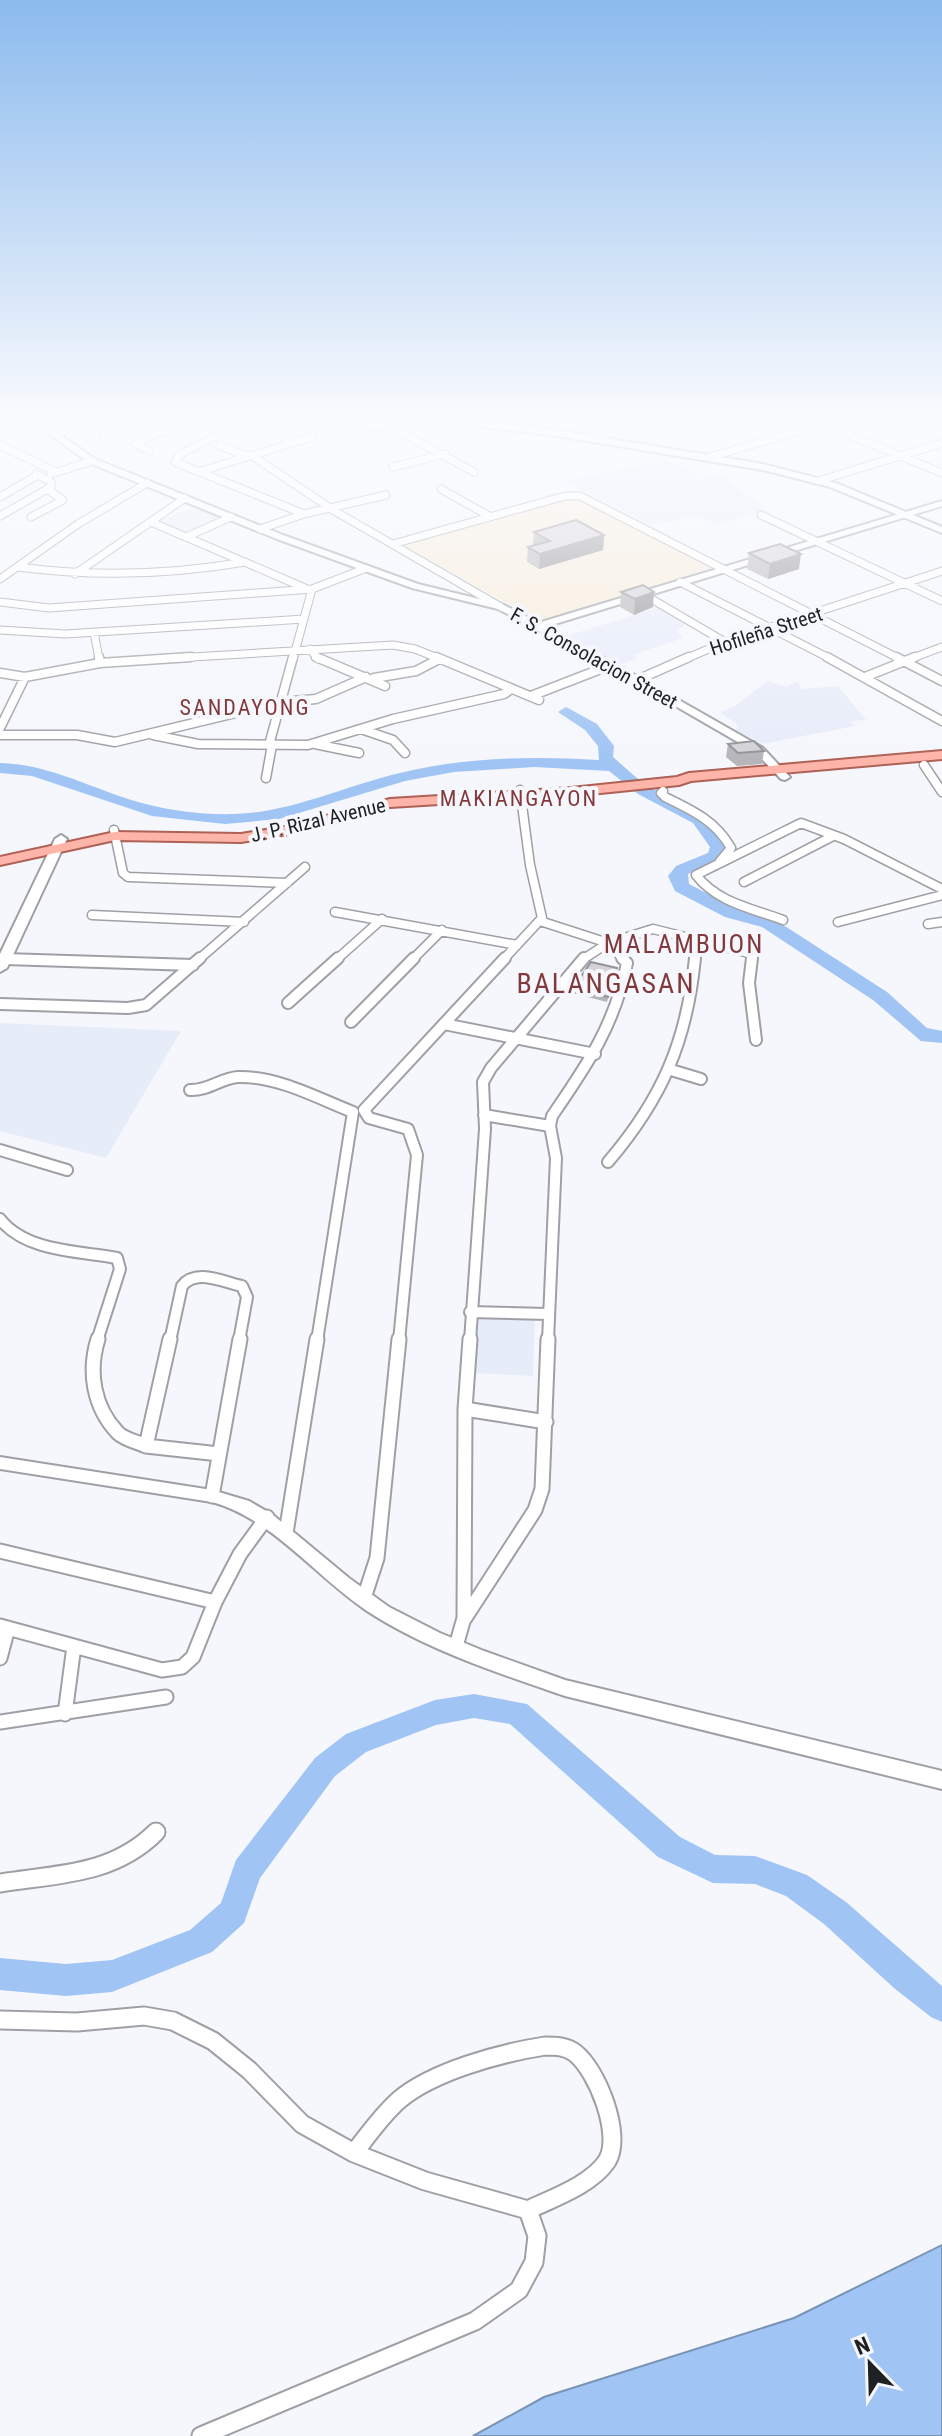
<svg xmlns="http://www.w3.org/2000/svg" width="942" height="2436" viewBox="0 0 942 2436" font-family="'Roboto Condensed',sans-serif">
  <rect width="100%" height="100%" fill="#f5f7fd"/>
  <path fill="#f8ebd7" d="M577 497 713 568 539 621 402 545Z"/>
  <path fill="#e7ecf9" d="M667 461 700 475 693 476 698 480 720 475 767 509 718 525 699 516 649 525 564 481Z
    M187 510H208L224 519 201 529 183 533 155 522Z
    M662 606 690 621 677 631 683 638 632 655 637 658 619 665 567 636Z
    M768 681 787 687 797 681 802 689 838 686 866 720 850 721 855 726 762 744 736 730 738 725 720 712 735 706Z
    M0 1024V1023L181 1031 106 1158 0 1131Z
    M473 1314 535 1316 533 1376 472 1373Z"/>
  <path fill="#a0c4f4" stroke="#7993b5" stroke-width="2" d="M942 2245V2436H473L544 2397 794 2318Z"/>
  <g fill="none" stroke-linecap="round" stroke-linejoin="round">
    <path fill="#a0c4f4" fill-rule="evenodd" d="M566 707 597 724 614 746 613 757C626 768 638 781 653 789 684 806 710 814 728 847L721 860 688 874 689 884 737 909 774 919 887 992 927 1028 942 1031V1043L921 1041 873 1000 762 927 725 917 675 891 668 876 676 866 708 853 710 847 693 823 638 794 609 771 534 767 454 772 405 781 279 819 225 824 152 816 32 776 0 773V763C46 764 85 785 128 799 162 810 199 815 235 814 293 812 344 786 400 773 465 757 532 756 599 760L598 746 585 730 558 712Z
      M474 1694 527 1704 680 1837 715 1855 755 1856 807 1875 846 1902 942 1986V2022L931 2017 894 1988 824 1924 786 1896 755 1884 713 1883 658 1857 510 1724 474 1718 436 1725 366 1752 335 1776 260 1878 244 1923 212 1952 112 1992 66 1996 0 1990V1958L66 1964 112 1960 190 1930 221 1903 236 1860 315 1758 346 1734 435 1700Z"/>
    <defs>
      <path id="minor-far4" d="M129 421 171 434
        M428 421 402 433 474 472
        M816 421 942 473
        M332 424 408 429
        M266 425 292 443
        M57 434 86 421
        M103 435 130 421
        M218 435 179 455 175 462 304 514
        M591 438 655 421
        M0 445 56 472
        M220 446 247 456
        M149 451 136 444 174 423
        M251 455 333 510 501 607
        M710 457 823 424
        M393 467 445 454
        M198 472 312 437
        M51 474 92 461
        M818 481 942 443
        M441 489 489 516
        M0 497 38 475
        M761 515 942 601
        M0 516 51 487V482L36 474
        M31 517 63 500 47 489
        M151 522 305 588
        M260 529 304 514 386 495
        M186 537 231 517
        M393 544 565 496H580L900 659
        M18 567C94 577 169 575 245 562
        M75 574 185 498
        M0 579 78 524 147 483
        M680 582 831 659
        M643 594 725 642
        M0 602 49 608 312 589
        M0 630 65 634 304 619
        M94 632 99 659
        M310 649 318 659
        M158 659 393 645 415 649 440 659
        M293 659 312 589 364 569
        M685 659 725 642 942 571
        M910 659 942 647"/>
      <path id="minor-far3" d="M99 657 100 663
        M316 657 385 686
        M436 657 539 700
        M827 657 942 721
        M896 657 942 681
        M0 673 25 677 100 663 191 657
        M865 677 915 657
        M374 678 416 671 439 659
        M637 680 689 657
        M531 696 611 665
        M0 728 25 677
        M361 729 393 740 405 753
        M0 735H77L115 742 281 702 316 699 366 677
        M153 735 198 744 308 745 393 719 504 694 511 689
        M315 744 359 753
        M269 745 293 657
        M924 765 942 792
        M266 778 272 745
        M663 791 661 793 665 797C692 810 716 821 731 848L720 861
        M114 830 123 873 128 877 287 883
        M744 882 833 836
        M335 912 517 945
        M92 915 244 922
        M783 920C751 908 718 903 696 875L801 823 844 839 942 889
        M540 921 608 943 624 960
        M838 922 942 895
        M928 924 942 922
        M5 959 35 960
        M198 960 305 867
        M336 960 382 919
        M412 960 442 930
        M503 960 542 918 530 865 520 790
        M582 960 608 943 653 929 753 954 752 960
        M695 960 697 940"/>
      <path id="minor-far2" d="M752 958 749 983 756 1040
        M5 959 193 965
        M288 1003 338 958
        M0 1004 128 1008 146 1005 200 958
        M351 1022 414 958
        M444 1024 595 1054
        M671 1070 701 1079
        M190 1090C208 1091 221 1078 238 1077 278 1076 317 1098 353 1112L317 1341
        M484 1115 550 1126
        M0 1150 67 1170
        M608 1162C662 1099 687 1041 695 958
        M0 1219C26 1252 79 1251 117 1258L120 1269 97 1341
        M470 1312 548 1314
        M170 1341 182 1286C196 1268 223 1282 242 1286L247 1297 239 1341
        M399 1341 417 1155 408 1129 369 1118 364 1110 505 958
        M470 1341 485 1129 483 1082 491 1068 584 958
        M548 1341 556 1158 550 1126 552 1116C587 1065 615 1025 627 963L622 958"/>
      <path id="minor-far1" d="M98 1339C88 1371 93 1407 118 1433 124 1439 137 1442 146 1446
        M170 1339 146 1446 219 1454
        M465 1409 546 1422
        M212 1496 240 1339
        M286 1533 317 1339
        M0 1551 215 1602
        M364 1598 377 1558 399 1339
        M465 1618 535 1510 542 1489 548 1339
        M0 1626 162 1670 182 1667 193 1657 215 1602 240 1554 267 1517
        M456 1646 464 1618 465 1409 470 1339
        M0 1658 8 1628
        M65 1714 74 1646
        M0 1722 166 1697"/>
      <path id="minor" d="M0 1883C58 1874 113 1875 156 1832
        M0 2020 77 2022 144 2016 173 2021 213 2041 249 2070 302 2124 354 2153
        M545 2046C555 2046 566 2046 575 2053 597 2070 623 2135 607 2161 591 2185 553 2198 528 2210L425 2181 354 2153C368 2135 381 2116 399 2100 433 2071 501 2053 545 2046Z
        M201 2436 475 2321 519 2290 534 2262 537 2236 528 2210"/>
      <path id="tertiary" d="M32 421H40L95 459 283 535 418 584 504 605 538 623 942 501V506L545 627 614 663 763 748 790 777 785 780 781 779 755 752 608 667 498 609 412 588 277 539 89 463Z
        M0 1457 212 1490 249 1501 273 1515 349 1578 389 1607 440 1633 484 1651 565 1680 942 1771V1789L565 1696C498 1673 427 1650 367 1611 315 1576 273 1519 212 1502L0 1469Z"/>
      <path id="secondary" d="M425 421H463L544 428 763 464 836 483 942 527V533L830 487 763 470 544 434Z
        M61 835 67 839 7 968 0 972V954L55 839Z"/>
      <path id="primary" d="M942 751V759L691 781 679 785 571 796 390 807 285 835 241 842 115 840 0 865V857L115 832 241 834 284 827 390 799 571 788 677 777 689 773Z"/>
    </defs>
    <use href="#minor-far4" stroke="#9ea0a5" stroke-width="9"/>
    <use href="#minor-far3" stroke="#9ea0a5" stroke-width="11"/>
    <use href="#minor-far2" stroke="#9ea0a5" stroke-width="14"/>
    <use href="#minor-far1" stroke="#9ea0a5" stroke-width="17"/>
    <use href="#minor" stroke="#9ea0a5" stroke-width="21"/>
    <use href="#tertiary" stroke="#9ea0a5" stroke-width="4"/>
    <use href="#secondary" stroke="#9ea0a5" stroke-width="4"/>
    <use href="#primary" stroke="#af6155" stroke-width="4"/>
    <use href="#minor-far4" stroke="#fff" stroke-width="7"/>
    <use href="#minor-far3" stroke="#fff" stroke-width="8"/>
    <use href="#minor-far2" stroke="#fff" stroke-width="10"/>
    <use href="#minor-far1" stroke="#fff" stroke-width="13"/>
    <use href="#minor" stroke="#fff" stroke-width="17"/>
    <use href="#tertiary" fill="#fff" fill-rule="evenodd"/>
    <use href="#secondary" fill="#fff" fill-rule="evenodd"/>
    <use href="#primary" fill="#feb5a9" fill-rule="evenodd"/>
  </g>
  <path fill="#b6b5b9" d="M534 532 604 535 603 550 539 569 527 562 528 547 533 546Z
    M749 553 799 569 768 579 747 569Z
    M621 592 653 607 634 615 620 607Z
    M728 744 764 751 762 764 737 766 726 757Z
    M617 968 607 1002 572 993 573 988Z"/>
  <path fill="#949396" d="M604 535 603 550 539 569 540 554Z
    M801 554 799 569 768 579 770 564Z
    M654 592 653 607 634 615 635 599Z"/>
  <path fill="#d4d2d7" stroke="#949396" stroke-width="2" d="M576 520 604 535 540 554 528 547 550 541 534 532Z
    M780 544 801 554 770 564 749 553Z
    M643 585 654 592 635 599 621 592Z
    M754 741 764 751 738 753 728 744Z
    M591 962 617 968 608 997 573 988Z"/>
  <linearGradient id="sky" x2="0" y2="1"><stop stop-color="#8bbaed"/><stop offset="0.55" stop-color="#fafbfe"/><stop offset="1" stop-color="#fafbfe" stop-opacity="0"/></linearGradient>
  <rect width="942" height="762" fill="url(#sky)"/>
  <g text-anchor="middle" stroke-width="8" stroke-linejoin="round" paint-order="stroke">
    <g font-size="20" fill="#1f2022" stroke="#f5f7fd">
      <text transform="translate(766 631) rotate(-18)" y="7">Hofileña Street</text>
      <text transform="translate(594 658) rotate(29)" y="7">F. S. Consolacion Street</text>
      <text transform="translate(318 820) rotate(-13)" y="7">J. P. Rizal Avenue</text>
    </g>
    <g font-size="22" letter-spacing="2" fill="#82393c" stroke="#f5f7fd">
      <text x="245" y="715">SANDAYONG</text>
      <text x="519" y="806">MAKIANGAYON</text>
    </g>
    <g font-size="26" letter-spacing="2" fill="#82393c" stroke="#f5f7fd">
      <text x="684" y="953">MALAMBUON</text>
    </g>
    <g font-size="28" letter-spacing="2" fill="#82393c" stroke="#f5f7fd">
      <text x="606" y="993">BALANGASAN</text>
    </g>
  </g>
  <g transform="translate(870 2364) rotate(337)" stroke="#f5f7fd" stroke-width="6" paint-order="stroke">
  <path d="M0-6L14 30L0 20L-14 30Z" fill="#1f2022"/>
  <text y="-12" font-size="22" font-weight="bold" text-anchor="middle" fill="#1f2022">N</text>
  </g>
</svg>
